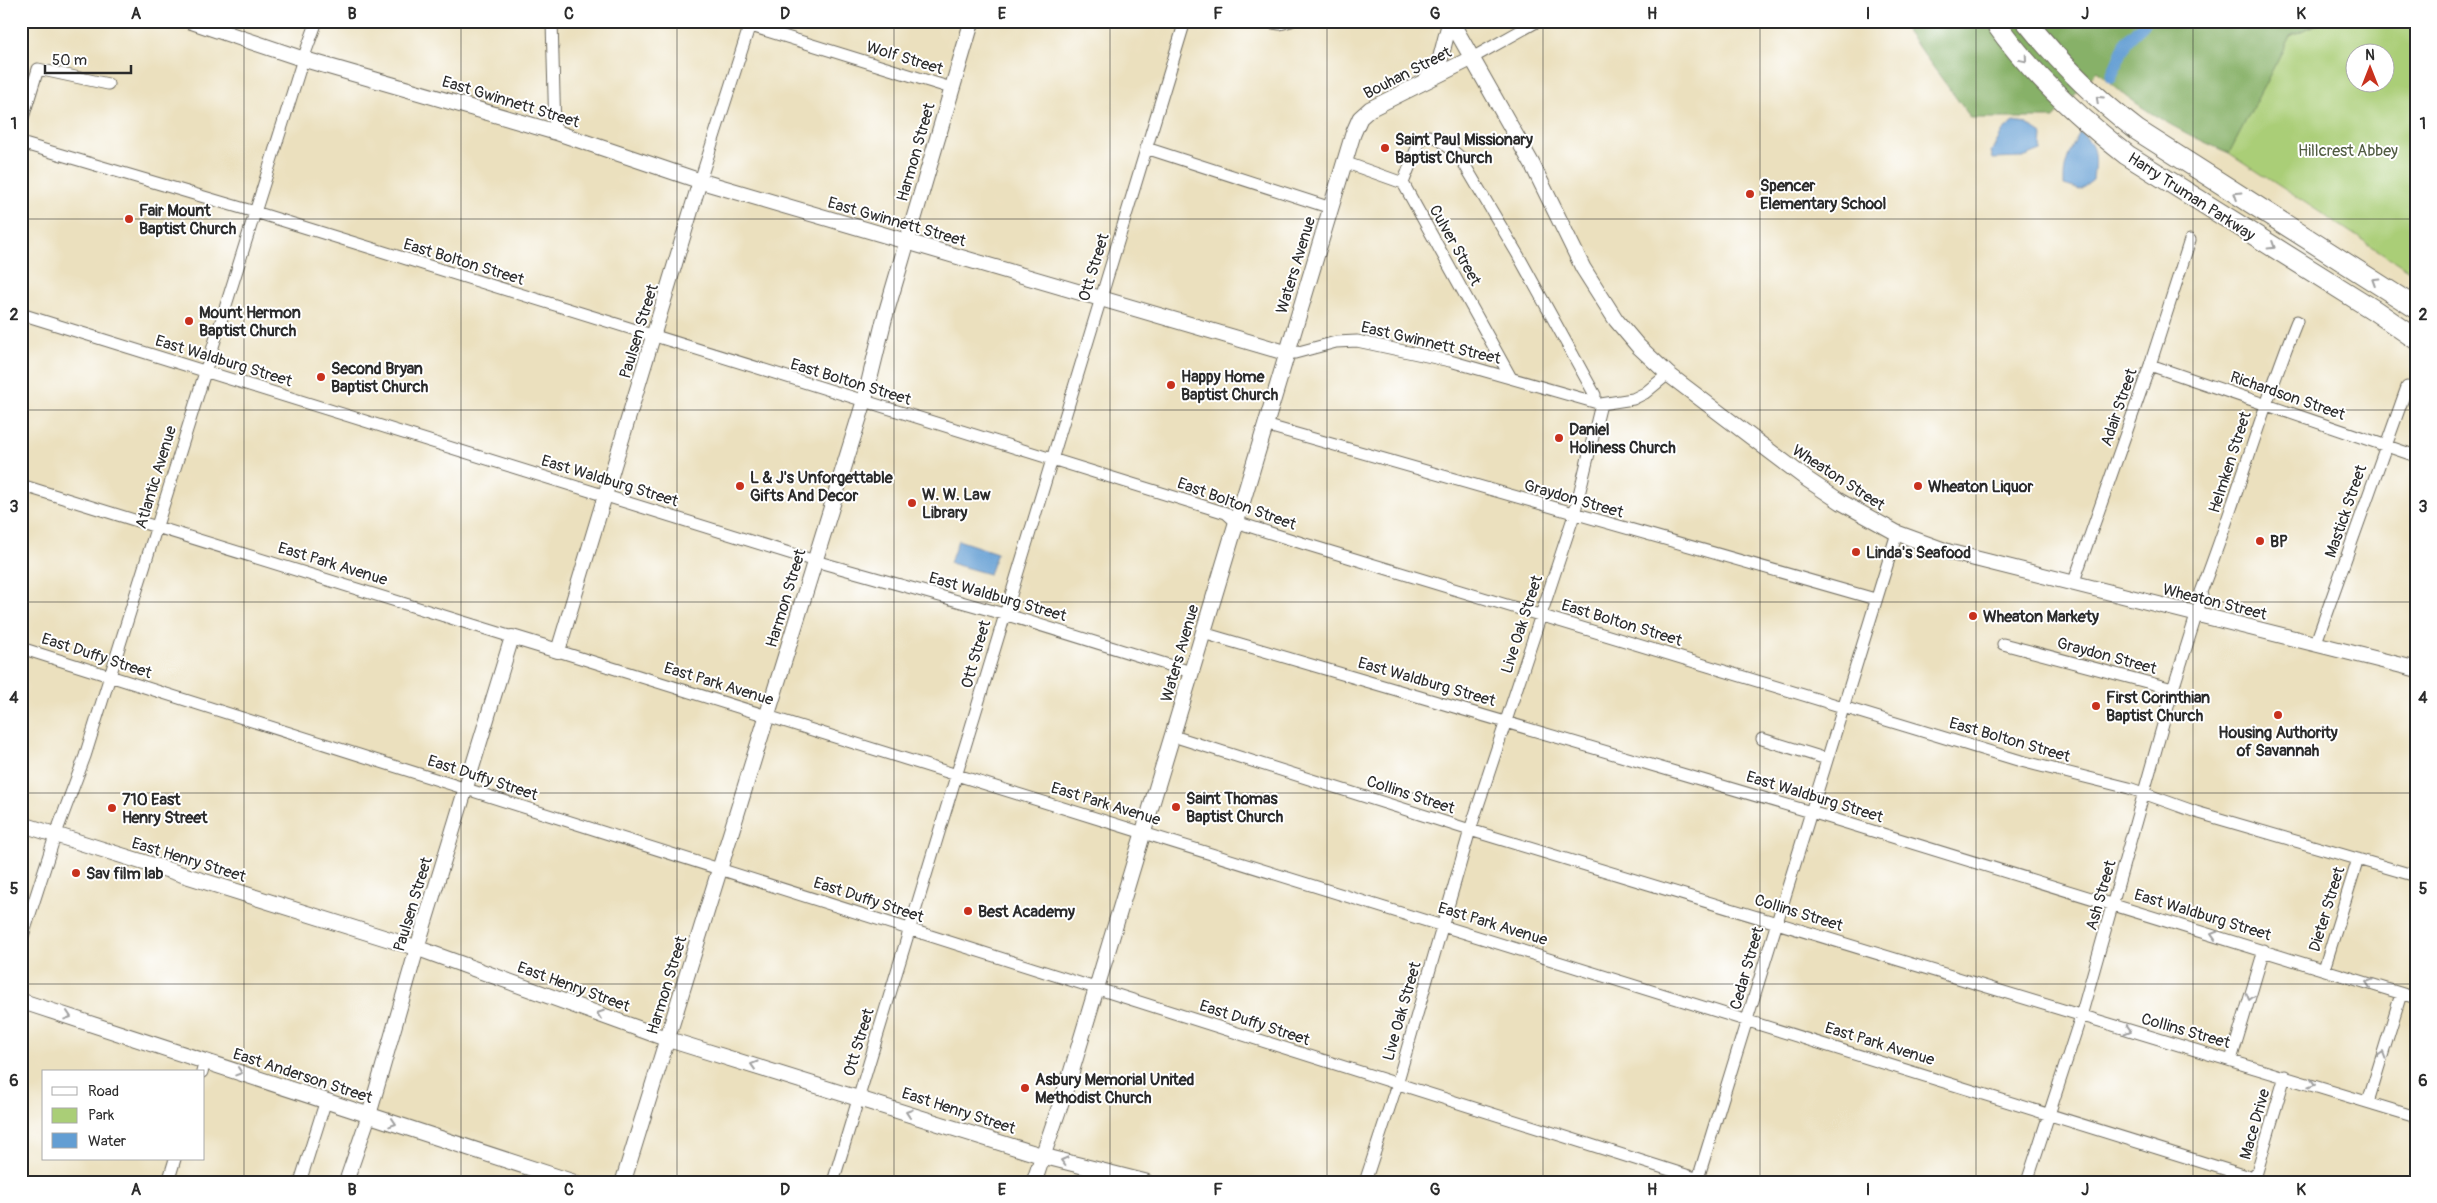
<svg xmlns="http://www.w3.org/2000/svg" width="2437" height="1203" viewBox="0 0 2437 1203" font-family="Pangolin,sans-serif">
  <rect width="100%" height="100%" fill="#fff"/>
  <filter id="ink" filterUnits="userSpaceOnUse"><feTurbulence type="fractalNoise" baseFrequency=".02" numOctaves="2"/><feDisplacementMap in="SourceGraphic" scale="10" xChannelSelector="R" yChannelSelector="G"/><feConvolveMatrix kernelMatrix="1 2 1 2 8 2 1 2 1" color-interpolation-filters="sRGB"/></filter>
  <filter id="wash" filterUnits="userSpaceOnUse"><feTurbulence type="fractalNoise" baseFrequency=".0096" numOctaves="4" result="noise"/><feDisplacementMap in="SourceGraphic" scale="20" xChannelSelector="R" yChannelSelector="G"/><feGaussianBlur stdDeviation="1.12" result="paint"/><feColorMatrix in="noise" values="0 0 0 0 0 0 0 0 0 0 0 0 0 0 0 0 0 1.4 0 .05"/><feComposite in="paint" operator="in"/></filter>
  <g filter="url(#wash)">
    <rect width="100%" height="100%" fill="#ebe0be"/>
    <path fill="#aace77" stroke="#6a7c51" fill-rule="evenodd" d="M2323 21H2416V275L2229 153 2290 36ZM2354 52H2384V82H2354Z"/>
    <path fill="#87b168" stroke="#596e4a" d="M1899 21H2323L2290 36 2229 153C2180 132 2136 108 2097 71L2054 118H1971Z"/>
    <path fill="#639ed3" stroke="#47647f" d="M2014 122 2027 124 2042 134 2041 151 2023 158 1993 159 1991 152 2003 131Z
      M2080 132C2098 146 2095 159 2093 180L2080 190 2064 185C2063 164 2070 150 2080 132Z
      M958 540 997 553 989 574 950 563Z"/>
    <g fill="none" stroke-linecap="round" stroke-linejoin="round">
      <path stroke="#639ed3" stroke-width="12" d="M2111 77 2126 42 2146 21"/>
    </g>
  </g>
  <g filter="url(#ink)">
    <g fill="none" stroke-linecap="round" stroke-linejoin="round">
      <defs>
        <path id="minor" d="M552 21 555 132
          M735 21 951 88
          M1258 21 1280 24 1291 21
          M1472 58 1538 21
          M21 124 38 69 108 84
          M21 143 255 212 1226 513 1236 522 1305 544 2021 761 2129 788 2196 812 2416 876
          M1146 148 1331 208
          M1344 162 1403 183 1511 378
          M700 181 751 21
          M1403 183 1420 140 1429 136 1438 138 1460 157 1518 255 1595 395 1594 402
          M21 314 815 561 1004 614 1191 672
          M1287 353H1295L1336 342 1357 341 1450 361 1601 404 1633 399 1645 393 1668 374
          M2150 365 2416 456
          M1265 425 1875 599
          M21 485 512 637
          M2073 584 2150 365 2190 240
          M1203 633 1811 812 2416 998
          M2003 644 2173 689
          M2315 645 2407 387
          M21 648 1708 1182
          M558 651 2266 1182
          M1173 736 1470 830 2416 1117
          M1762 739 1827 759
          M21 942 55 836 85 756 303 59 317 21
          M2324 969 2358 859
          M2231 1060 2264 950
          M202 1072 205 1061
          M2368 1102 2401 994
          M168 1182 175 1159
          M300 1182 326 1100
          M833 1182 1185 21
          M1365 1182 1397 1084 1470 830 1574 515 1601 404
          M1697 1182 1897 533
          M2027 1182 2081 1016 2173 689 2202 597 2201 592C2236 502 2261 410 2297 321
          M2254 1182 2285 1076"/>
        <path id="tertiary" d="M346 1182 369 1115 417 948 512 637 558 651 700 181"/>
        <path id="secondary" d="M190 21 303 59 555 132 700 181 1287 353
          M1451 21 1532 164 1583 268 1616 320 1638 346 1668 374 1808 480 1841 502 1897 533 1949 552 2416 669
          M1425 81 1440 60 1450 21
          M21 824 417 948 667 1039 1043 1156 1146 1182
          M21 1001 573 1182
          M623 1182 864 402 884 320 972 21
          M1034 1182 1071 1073 1353 134 1360 118 1370 109 1472 58"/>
        <path id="motorway" d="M1994 21C2030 73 2077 116 2127 155L2374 310 2416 339
          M2026 21C2059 62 2095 98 2137 130L2416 308"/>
      </defs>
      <use href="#minor" stroke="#6e6a5e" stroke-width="13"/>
      <use href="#tertiary" stroke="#6e6a5e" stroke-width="16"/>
      <use href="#secondary" stroke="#6e6a5e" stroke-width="17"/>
      <use href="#motorway" stroke="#6e6a5e" stroke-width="22"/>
      <use href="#minor" stroke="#fff" stroke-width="11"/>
      <use href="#tertiary" stroke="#fff" stroke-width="14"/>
      <use href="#secondary" stroke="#fff" stroke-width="15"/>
      <use href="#motorway" stroke="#fff" stroke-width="20"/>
      <path stroke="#2b2b2b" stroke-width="4" stroke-dasharray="8 4" stroke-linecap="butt" d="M21 27 24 21"/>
    </g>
    <defs><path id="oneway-chevron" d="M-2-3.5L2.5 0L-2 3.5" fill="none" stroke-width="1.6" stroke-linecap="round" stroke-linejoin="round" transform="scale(1.25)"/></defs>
    <g stroke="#a0a0a0">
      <use href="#oneway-chevron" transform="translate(2024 59) rotate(50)"/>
      <use href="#oneway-chevron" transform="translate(2099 99) rotate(-137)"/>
      <use href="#oneway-chevron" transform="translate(2237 195) rotate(-148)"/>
      <use href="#oneway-chevron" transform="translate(2272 246) rotate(32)"/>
      <use href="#oneway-chevron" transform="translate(2375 281) rotate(-148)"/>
      <use href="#oneway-chevron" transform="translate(2214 935) rotate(-163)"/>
      <use href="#oneway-chevron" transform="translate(2369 983) rotate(-162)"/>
      <use href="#oneway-chevron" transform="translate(2250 997) rotate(106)"/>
      <use href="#oneway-chevron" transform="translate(600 1014) rotate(-160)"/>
      <use href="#oneway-chevron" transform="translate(68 1016) rotate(18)"/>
      <use href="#oneway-chevron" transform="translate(2128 1030) rotate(16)"/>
      <use href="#oneway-chevron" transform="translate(2382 1055) rotate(-73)"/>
      <use href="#oneway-chevron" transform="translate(754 1065) rotate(-163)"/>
      <use href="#oneway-chevron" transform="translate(239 1072) rotate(18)"/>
      <use href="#oneway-chevron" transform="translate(2312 1084) rotate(17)"/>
      <use href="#oneway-chevron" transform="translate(909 1113) rotate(-162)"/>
      <use href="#oneway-chevron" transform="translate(393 1123) rotate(18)"/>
      <use href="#oneway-chevron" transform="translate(1064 1161) rotate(-166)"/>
    </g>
  </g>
  <path fill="none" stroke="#2b2b2b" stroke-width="1" stroke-opacity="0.55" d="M244 21V1182M461 21V1182M677 21V1182M894 21V1182M1110 21V1182M1327 21V1182M1543 21V1182M1760 21V1182M1976 21V1182M2193 21V1182M21 219H2416M21 410H2416M21 602H2416M21 793H2416M21 984H2416"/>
  <g fill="#c8321e" stroke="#fff" stroke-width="2">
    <circle cx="1385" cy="148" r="5"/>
    <circle cx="1750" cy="194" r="5"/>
    <circle cx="129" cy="219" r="5"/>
    <circle cx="189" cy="321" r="5"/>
    <circle cx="321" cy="377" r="5"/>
    <circle cx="1171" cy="385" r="5"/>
    <circle cx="1559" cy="438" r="5"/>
    <circle cx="740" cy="486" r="5"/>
    <circle cx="1918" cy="486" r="5"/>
    <circle cx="912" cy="503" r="5"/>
    <circle cx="2260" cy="541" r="5"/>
    <circle cx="1856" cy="552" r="5"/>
    <circle cx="1973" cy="616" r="5"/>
    <circle cx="2096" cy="706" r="5"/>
    <circle cx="2278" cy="715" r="5"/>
    <circle cx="1176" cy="807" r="5"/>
    <circle cx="112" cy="808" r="5"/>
    <circle cx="76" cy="873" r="5"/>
    <circle cx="968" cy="911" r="5"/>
    <circle cx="1025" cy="1088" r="5"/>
  </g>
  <g text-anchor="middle" stroke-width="4" stroke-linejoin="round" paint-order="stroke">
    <g font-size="16" fill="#2b2b2b" stroke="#fff">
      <text transform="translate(905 57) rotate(17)" y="6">Wolf Street</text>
      <text transform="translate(1407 72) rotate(-27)" y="6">Bouhan Street</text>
      <text transform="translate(511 101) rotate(17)" y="6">East Gwinnett Street</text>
      <text transform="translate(915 152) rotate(-74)" y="6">Harmon Street</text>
      <text transform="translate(2192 196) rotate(33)" y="6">Harry Truman Parkway</text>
      <text transform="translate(897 221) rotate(16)" y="6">East Gwinnett Street</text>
      <text transform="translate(1456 245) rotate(61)" y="6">Culver Street</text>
      <text transform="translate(464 261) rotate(17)" y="6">East Bolton Street</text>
      <text transform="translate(1295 265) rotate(-73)" y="6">Waters Avenue</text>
      <text transform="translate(1093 267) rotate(-73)" y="6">Ott Street</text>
      <text transform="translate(638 331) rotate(-73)" y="6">Paulsen Street</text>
      <text transform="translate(1431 342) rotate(13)" y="6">East Gwinnett Street</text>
      <text transform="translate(224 360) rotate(17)" y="6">East Waldburg Street</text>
      <text transform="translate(851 381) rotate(17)" y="6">East Bolton Street</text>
      <text transform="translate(2288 395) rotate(19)" y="6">Richardson Street</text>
      <text transform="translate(2118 407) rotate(-71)" y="6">Adair Street</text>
      <text transform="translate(2229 462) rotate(-72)" y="6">Helmken Street</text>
      <text transform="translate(155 477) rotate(-73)" y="6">Atlantic Avenue</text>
      <text transform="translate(1839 477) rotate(33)" y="6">Wheaton Street</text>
      <text transform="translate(610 480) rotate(17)" y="6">East Waldburg Street</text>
      <text transform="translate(1574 498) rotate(16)" y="6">Graydon Street</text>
      <text transform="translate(1237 503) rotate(20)" y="6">East Bolton Street</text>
      <text transform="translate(2345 511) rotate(-71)" y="6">Mastick Street</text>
      <text transform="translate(333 563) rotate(17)" y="6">East Park Avenue</text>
      <text transform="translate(998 596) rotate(16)" y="6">East Waldburg Street</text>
      <text transform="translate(785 598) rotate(-73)" y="6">Harmon Street</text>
      <text transform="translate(2215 601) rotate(14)" y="6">Wheaton Street</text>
      <text transform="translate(1622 622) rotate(17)" y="6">East Bolton Street</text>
      <text transform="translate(1521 624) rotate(-72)" y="6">Live Oak Street</text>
      <text transform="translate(1179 653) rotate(-74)" y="6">Waters Avenue</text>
      <text transform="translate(975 654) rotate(-74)" y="6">Ott Street</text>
      <text transform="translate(97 655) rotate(18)" y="6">East Duffy Street</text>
      <text transform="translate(2107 655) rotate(15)" y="6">Graydon Street</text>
      <text transform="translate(1427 681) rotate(16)" y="6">East Waldburg Street</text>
      <text transform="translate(719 683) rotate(17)" y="6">East Park Avenue</text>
      <text transform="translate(2010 739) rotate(16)" y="6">East Bolton Street</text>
      <text transform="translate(483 777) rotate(18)" y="6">East Duffy Street</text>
      <text transform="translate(1411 794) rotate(18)" y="6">Collins Street</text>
      <text transform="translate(1815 796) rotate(17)" y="6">East Waldburg Street</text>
      <text transform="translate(1106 803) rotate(17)" y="6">East Park Avenue</text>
      <text transform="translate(189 859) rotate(17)" y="6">East Henry Street</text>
      <text transform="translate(2100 895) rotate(-74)" y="6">Ash Street</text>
      <text transform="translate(869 899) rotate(18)" y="6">East Duffy Street</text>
      <text transform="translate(412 904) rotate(-73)" y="6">Paulsen Street</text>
      <text transform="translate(2326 909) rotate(-73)" y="6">Dieter Street</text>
      <text transform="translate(1799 912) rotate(17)" y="6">Collins Street</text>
      <text transform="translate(2203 914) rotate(17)" y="6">East Waldburg Street</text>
      <text transform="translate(1493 923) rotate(17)" y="6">East Park Avenue</text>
      <text transform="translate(1746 968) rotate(-74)" y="6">Cedar Street</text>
      <text transform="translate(666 985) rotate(-73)" y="6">Harmon Street</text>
      <text transform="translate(574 986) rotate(20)" y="6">East Henry Street</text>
      <text transform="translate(1401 1011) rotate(-74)" y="6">Live Oak Street</text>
      <text transform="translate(1255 1022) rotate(18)" y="6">East Duffy Street</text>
      <text transform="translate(2186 1030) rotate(16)" y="6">Collins Street</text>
      <text transform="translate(858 1042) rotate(-73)" y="6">Ott Street</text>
      <text transform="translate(1880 1043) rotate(17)" y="6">East Park Avenue</text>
      <text transform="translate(303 1075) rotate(18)" y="6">East Anderson Street</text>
      <text transform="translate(959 1110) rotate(18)" y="6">East Henry Street</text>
      <text transform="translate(2254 1124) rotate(-74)" y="6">Mace Drive</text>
    </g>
    <g font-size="16" font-weight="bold" fill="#2b2b2b" stroke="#fff" text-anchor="start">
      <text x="1395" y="145">Saint Paul Missionary<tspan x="1395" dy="18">Baptist Church</tspan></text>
      <text x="1760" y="191">Spencer<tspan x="1760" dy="18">Elementary School</tspan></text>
      <text x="139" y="216">Fair Mount<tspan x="139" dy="18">Baptist Church</tspan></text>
      <text x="199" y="318">Mount Hermon<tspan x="199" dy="18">Baptist Church</tspan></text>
      <text x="331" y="374">Second Bryan<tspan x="331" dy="18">Baptist Church</tspan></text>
      <text x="1181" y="382">Happy Home<tspan x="1181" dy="18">Baptist Church</tspan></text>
      <text x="1569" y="435">Daniel<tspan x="1569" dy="18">Holiness Church</tspan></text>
      <text x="750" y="483">L &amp; J's Unforgettable<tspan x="750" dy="18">Gifts And Decor</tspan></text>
      <text x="1928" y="492">Wheaton Liquor</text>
      <text x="922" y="500">W. W. Law<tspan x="922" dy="18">Library</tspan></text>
      <text x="2270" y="547">BP</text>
      <text x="1866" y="558">Linda's Seafood</text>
      <text x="1983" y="622">Wheaton Markety</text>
      <text x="2106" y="703">First Corinthian<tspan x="2106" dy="18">Baptist Church</tspan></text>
      <text x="2278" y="738" text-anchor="middle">Housing Authority<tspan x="2278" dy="18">of Savannah</tspan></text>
      <text x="1186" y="804">Saint Thomas<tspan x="1186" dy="18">Baptist Church</tspan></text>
      <text x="122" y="805">710 East<tspan x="122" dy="18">Henry Street</tspan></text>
      <text x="86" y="879">Sav film lab</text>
      <text x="978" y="917">Best Academy</text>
      <text x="1035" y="1085">Asbury Memorial United<tspan x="1035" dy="18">Methodist Church</tspan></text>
    </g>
    <g font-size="16" fill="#515c42" stroke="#fff">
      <text x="2348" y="156">Hillcrest Abbey</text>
    </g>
  </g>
  <rect width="2437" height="1203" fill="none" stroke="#fff" stroke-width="55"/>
  <rect x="42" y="1070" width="162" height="90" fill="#ffffff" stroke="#aaaaaa"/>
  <rect x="52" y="1087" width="25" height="8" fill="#ffffff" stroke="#aaaaaa"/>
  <text x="88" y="1096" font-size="15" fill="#2b2b2b">Road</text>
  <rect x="52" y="1108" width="25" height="15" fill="#aace77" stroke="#aaaaaa"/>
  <text x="88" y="1120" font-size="15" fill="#2b2b2b">Park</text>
  <rect x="52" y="1133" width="25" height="15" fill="#639ed3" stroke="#aaaaaa"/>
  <text x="88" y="1146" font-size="15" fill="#2b2b2b">Water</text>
  <g transform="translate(2370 68)"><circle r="24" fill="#ffffff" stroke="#aaaaaa"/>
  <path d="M0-4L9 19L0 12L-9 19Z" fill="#c8321e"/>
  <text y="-8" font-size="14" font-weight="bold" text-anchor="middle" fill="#2b2b2b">N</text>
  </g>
  <path d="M45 65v8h86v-8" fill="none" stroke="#2b2b2b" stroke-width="2.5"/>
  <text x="52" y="65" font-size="15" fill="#2b2b2b" stroke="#ffffff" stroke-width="4" paint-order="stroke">50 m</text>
  <rect x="28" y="28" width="2382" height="1148" fill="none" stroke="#2b2b2b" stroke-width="2"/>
  <g font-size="16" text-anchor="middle" font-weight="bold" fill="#2b2b2b">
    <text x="136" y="19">A</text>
    <text x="352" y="19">B</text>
    <text x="569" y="19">C</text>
    <text x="785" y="19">D</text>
    <text x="1002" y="19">E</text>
    <text x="1218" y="19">F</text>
    <text x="1435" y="19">G</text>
    <text x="1652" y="19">H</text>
    <text x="1868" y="19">I</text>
    <text x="2085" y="19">J</text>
    <text x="2301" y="19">K</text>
    <text x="14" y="129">1</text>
    <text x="2423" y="129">1</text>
    <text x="14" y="320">2</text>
    <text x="2423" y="320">2</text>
    <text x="14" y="512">3</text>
    <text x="2423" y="512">3</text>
    <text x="14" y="703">4</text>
    <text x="2423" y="703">4</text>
    <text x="14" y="894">5</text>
    <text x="2423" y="894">5</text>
    <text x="14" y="1086">6</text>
    <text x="2423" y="1086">6</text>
    <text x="136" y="1195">A</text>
    <text x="352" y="1195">B</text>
    <text x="569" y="1195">C</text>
    <text x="785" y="1195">D</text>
    <text x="1002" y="1195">E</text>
    <text x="1218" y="1195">F</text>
    <text x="1435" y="1195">G</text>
    <text x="1652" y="1195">H</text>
    <text x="1868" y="1195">I</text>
    <text x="2085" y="1195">J</text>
    <text x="2301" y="1195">K</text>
  </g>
</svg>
